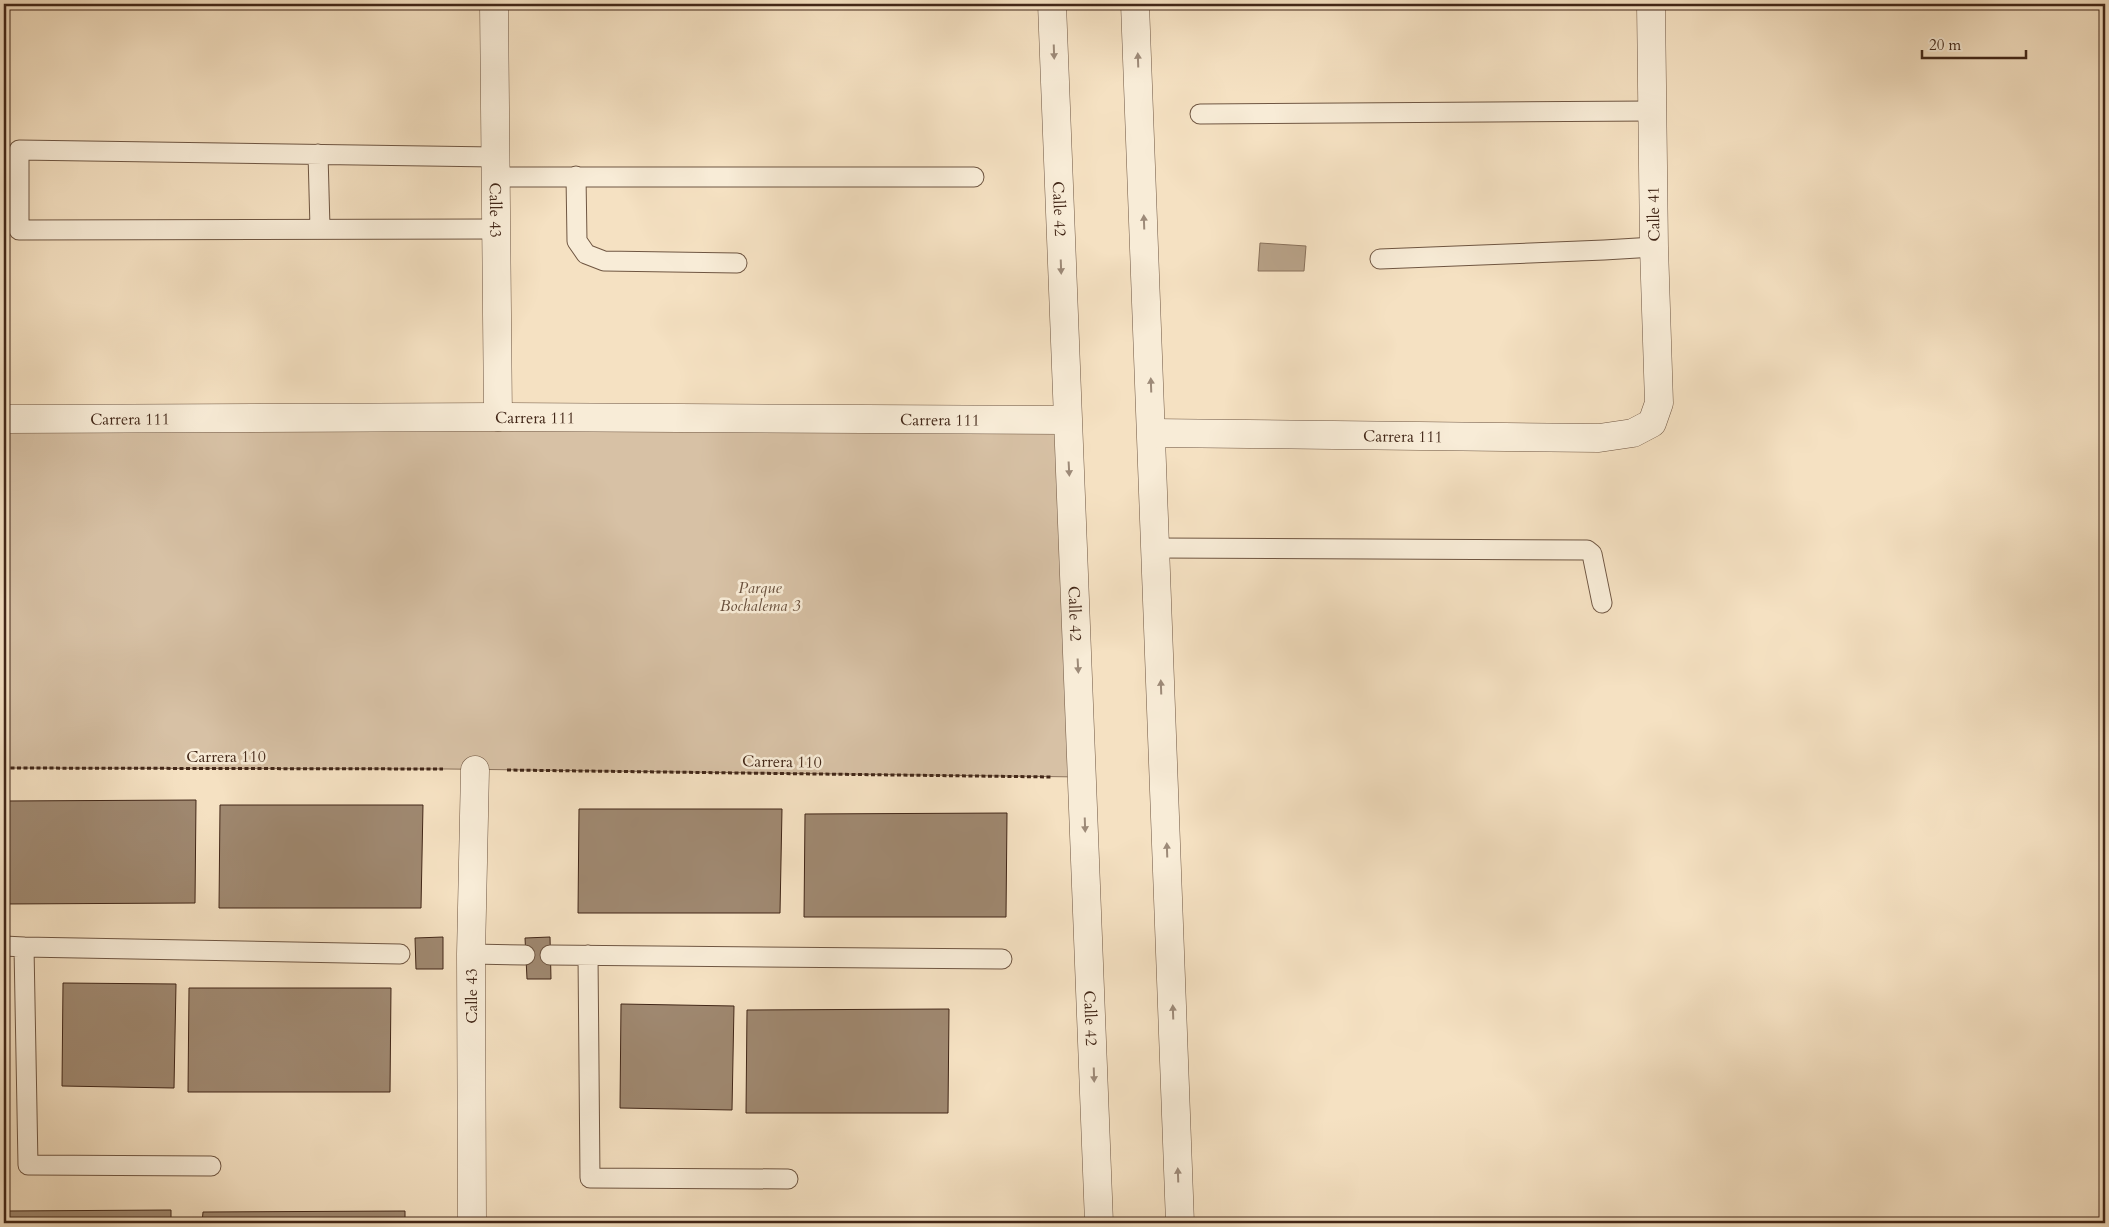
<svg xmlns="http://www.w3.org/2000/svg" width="2109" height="1227" viewBox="0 0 2109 1227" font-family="Cardo,serif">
  <rect width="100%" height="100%" fill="#f5e1c2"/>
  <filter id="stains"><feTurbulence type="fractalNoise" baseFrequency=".004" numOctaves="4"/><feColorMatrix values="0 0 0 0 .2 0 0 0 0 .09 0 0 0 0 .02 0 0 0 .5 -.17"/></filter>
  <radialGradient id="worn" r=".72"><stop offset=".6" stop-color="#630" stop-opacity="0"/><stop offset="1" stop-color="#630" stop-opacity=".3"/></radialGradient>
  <path fill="#d7c1a5" stroke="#8c745e" d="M4 419 1067 420 1083 777 448 769 4 768Z"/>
  <path fill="#b8a288" stroke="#89715b" d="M1260 243 1306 246 1304 271H1258Z"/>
  <path fill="#9f8870" stroke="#422718" d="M196 800 195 903 4 904V801Z
    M220 805H423L421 908H219Z
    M579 809H782L780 913H578Z
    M1007 813 1006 917H804L805 814Z
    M443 937V969H416L415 938Z
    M550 937 551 979H527L525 938Z
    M63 983 176 984 174 1088 62 1086Z
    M189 988H391L390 1092H188Z
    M621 1004 734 1006 732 1110 620 1108Z
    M949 1009 948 1113H746L747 1010Z
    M171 1210V1223H4V1211Z
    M405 1211V1223H202L203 1212Z"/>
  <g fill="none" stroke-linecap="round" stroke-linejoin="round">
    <defs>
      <path id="service" d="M1200 114 1652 111
        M318 154 320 228
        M495 157 19 150V230L496 229
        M576 176 577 241 586 254 604 261 737 263
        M495 177H974
        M1380 259 1604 250 1654 247
        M1156 548 1587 550 1592 554 1602 603
        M4 946 24 947
        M471 954 525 955
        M550 955 1002 959
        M588 955 590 1178 788 1179
        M211 1166 28 1165 24 947 400 954"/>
      <g id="minor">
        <path id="s1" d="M494 4 498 417"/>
        <path id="s2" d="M1052 4 1099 1223"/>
        <path d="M1135 4 1180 1223"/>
        <path id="s3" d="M4 419 498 417 1067 420"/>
        <path id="s4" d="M1152 433 1599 438 1633 433 1652 423 1659 403 1654 247 1651 4"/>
        <path d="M472 1223 471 954 475 770"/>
      </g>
    </defs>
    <use href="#service" stroke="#6f5642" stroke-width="21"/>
    <use href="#minor" stroke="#6f5642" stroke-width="29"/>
    <path stroke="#422718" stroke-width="3" stroke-dasharray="4 2.5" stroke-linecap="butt" d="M4 768 443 769
      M507 770 1051 777"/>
    <use href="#service" stroke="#f8ecd7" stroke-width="19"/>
    <use href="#minor" stroke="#f8ecd7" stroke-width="28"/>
  </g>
  <defs><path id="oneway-solid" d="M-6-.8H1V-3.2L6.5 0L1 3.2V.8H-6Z" transform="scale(1.25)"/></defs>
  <g fill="#9d8a78">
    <use href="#oneway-solid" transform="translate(1054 52) rotate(88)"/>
    <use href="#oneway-solid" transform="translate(1138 60) rotate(-92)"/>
    <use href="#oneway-solid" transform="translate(1144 222) rotate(-92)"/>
    <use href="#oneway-solid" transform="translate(1061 267) rotate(88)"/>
    <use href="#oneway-solid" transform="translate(1151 385) rotate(-92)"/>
    <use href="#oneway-solid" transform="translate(1069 469) rotate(87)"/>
    <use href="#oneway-solid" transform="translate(1078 666) rotate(87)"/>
    <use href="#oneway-solid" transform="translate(1161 687) rotate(-92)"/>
    <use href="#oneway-solid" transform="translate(1085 825) rotate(88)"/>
    <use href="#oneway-solid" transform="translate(1167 850) rotate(-92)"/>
    <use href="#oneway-solid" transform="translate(1173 1012) rotate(-92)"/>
    <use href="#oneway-solid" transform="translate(1094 1075) rotate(88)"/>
    <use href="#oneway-solid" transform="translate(1178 1175) rotate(-92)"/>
  </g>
  <g text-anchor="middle" stroke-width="5" stroke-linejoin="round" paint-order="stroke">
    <g font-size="16" fill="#422718" stroke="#f8ecd7">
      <text dy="6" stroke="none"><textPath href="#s2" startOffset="205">Calle 42</textPath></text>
      <text dy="6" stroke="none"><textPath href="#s1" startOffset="206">Calle 43</textPath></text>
      <text transform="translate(1653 214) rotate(-91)" y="6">Calle 41</text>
      <text dy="6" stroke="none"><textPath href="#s3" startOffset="531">Carrera 111</textPath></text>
      <text dy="6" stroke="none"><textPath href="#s3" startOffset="126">Carrera 111</textPath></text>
      <text dy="6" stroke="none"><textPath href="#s3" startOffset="936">Carrera 111</textPath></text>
      <text dy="6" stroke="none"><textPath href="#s4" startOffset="251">Carrera 111</textPath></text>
      <text dy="6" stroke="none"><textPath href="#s2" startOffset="610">Calle 42</textPath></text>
      <text x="226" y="762">Carrera 110</text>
      <text transform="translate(782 761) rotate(1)" y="6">Carrera 110</text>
      <text transform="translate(471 996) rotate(-90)" y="6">Calle 43</text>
      <text dy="6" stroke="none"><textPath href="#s2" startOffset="1015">Calle 42</textPath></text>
    </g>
    <g font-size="16" font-style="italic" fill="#674e3b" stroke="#f8ecd7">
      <text x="760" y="593">Parque<tspan x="760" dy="18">Bochalema 3</tspan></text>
    </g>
  </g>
  <rect width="2109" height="1227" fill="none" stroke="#f5e1c2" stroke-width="20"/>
  <rect x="5" y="5" width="2099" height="1217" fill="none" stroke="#422718" stroke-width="2.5"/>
  <rect x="10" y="10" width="2089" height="1207" fill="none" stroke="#422718"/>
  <path d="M1922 50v8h104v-8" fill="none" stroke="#422718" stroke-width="2.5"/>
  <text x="1929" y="50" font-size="15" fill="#422718" stroke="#f8ecd7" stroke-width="4" paint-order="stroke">20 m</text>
  <rect width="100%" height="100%" filter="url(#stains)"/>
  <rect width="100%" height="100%" fill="url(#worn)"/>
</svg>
